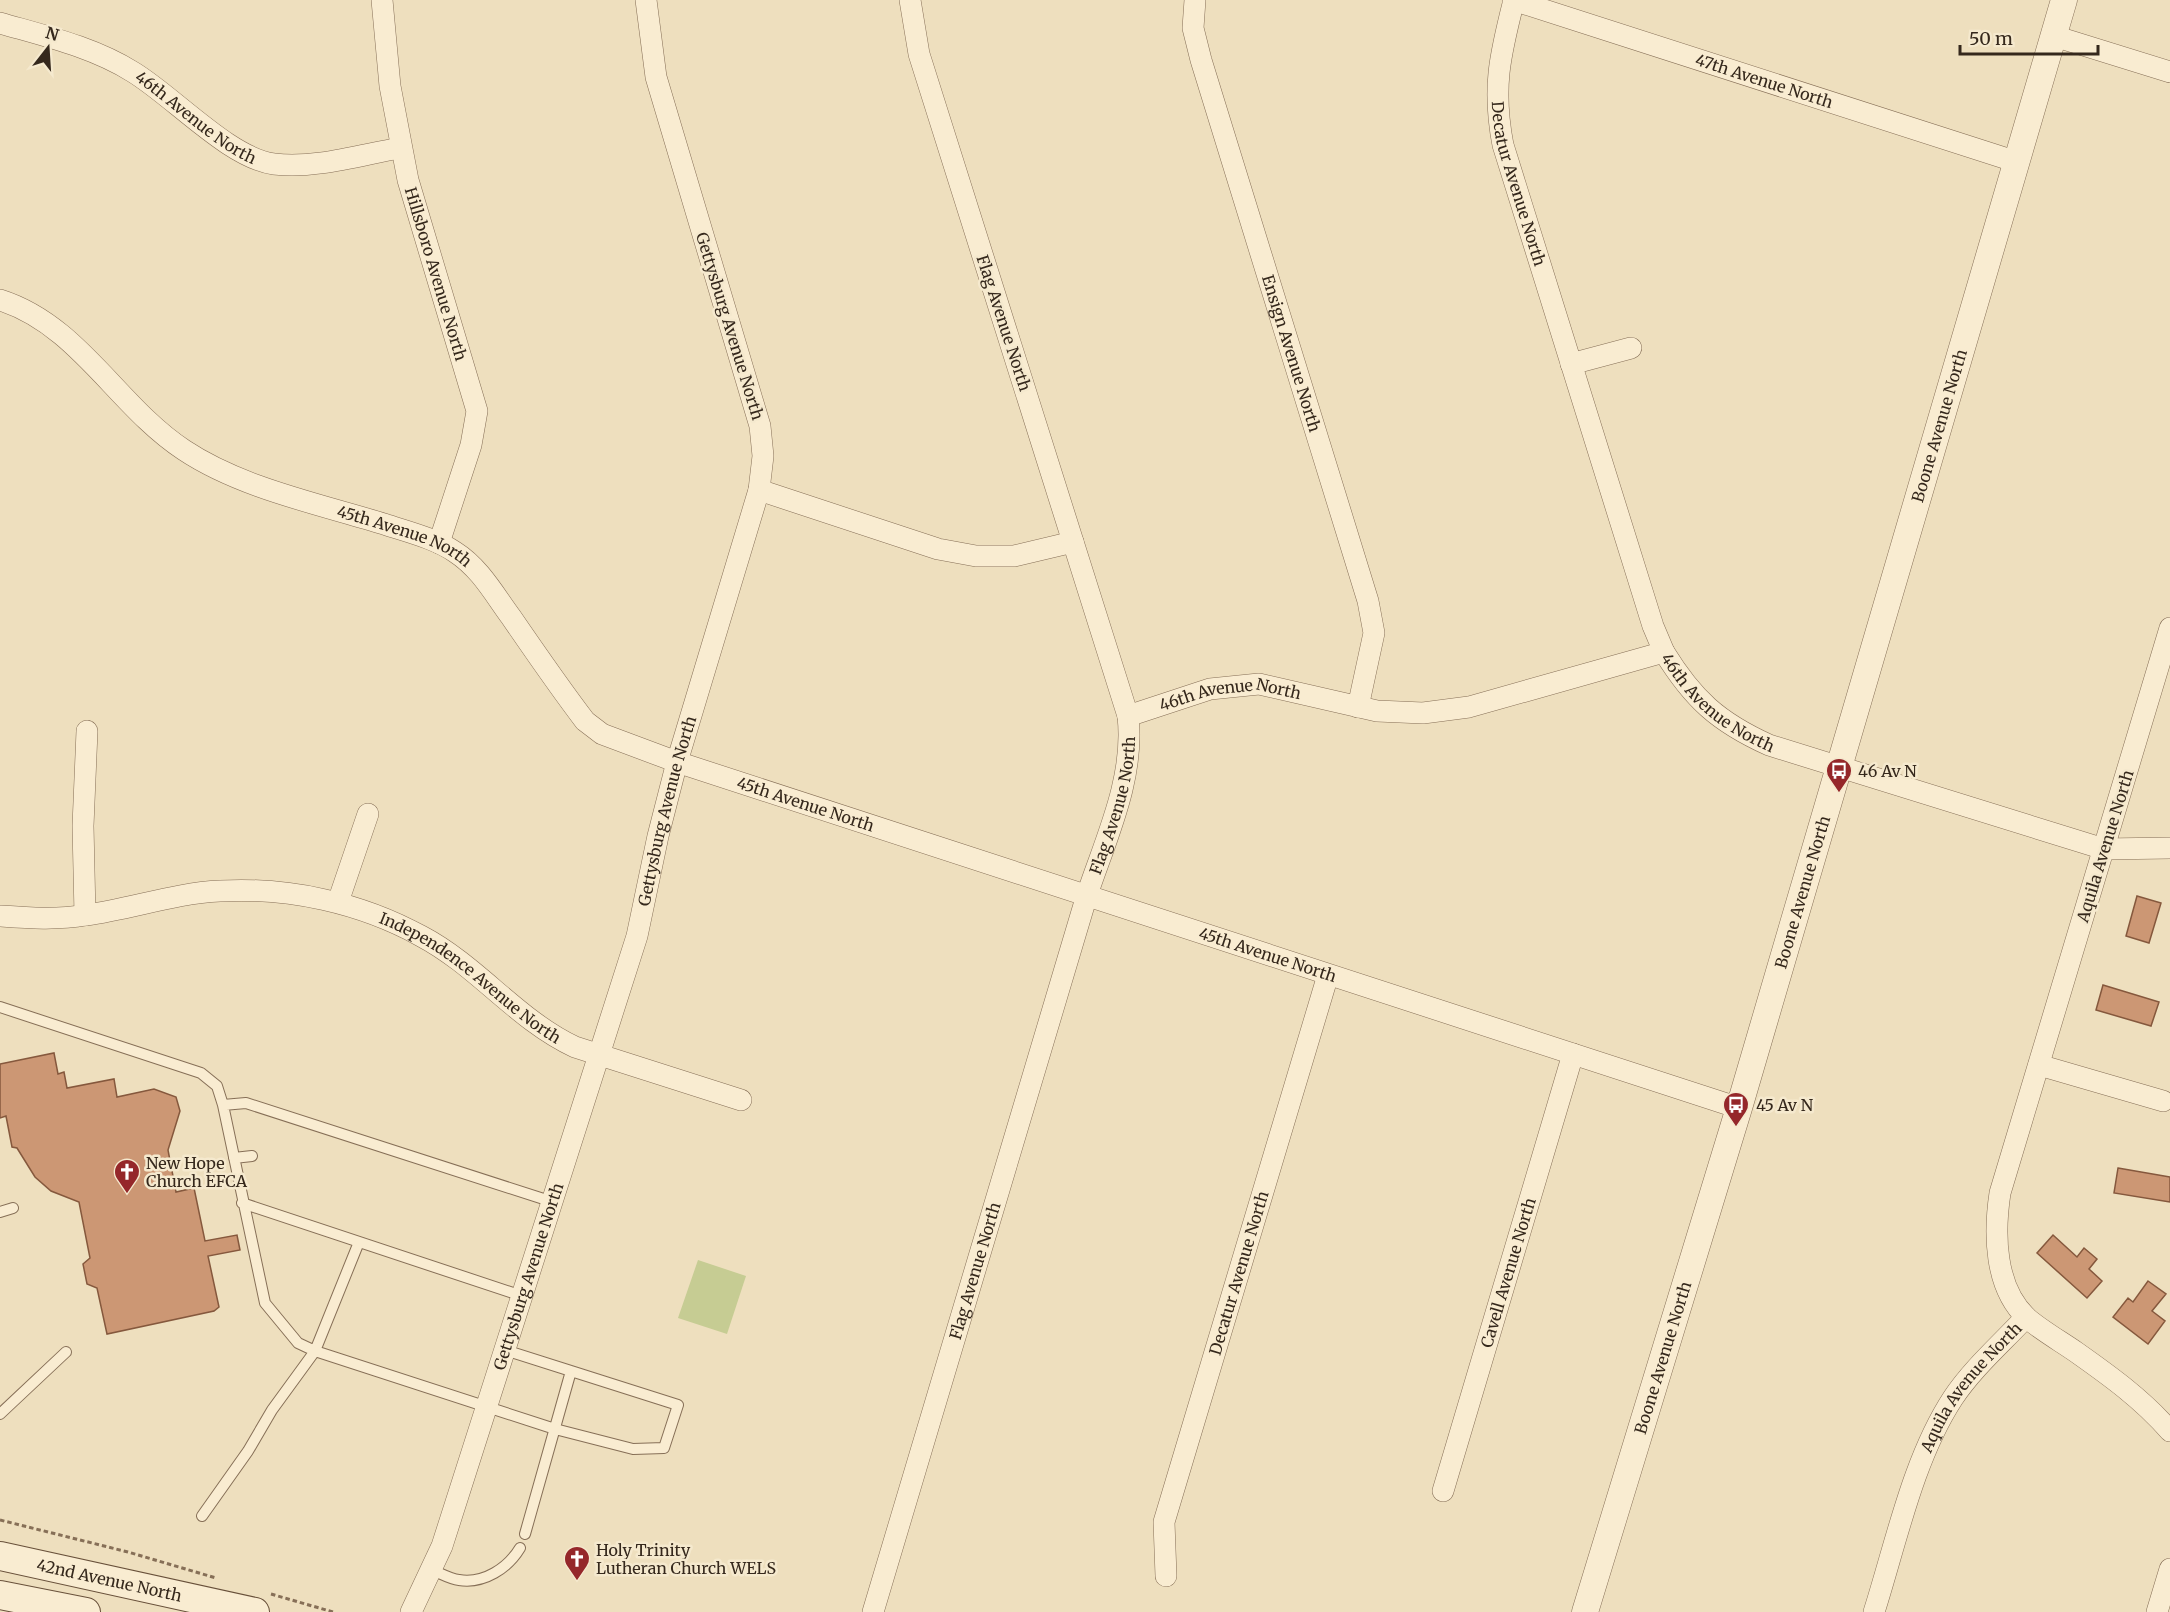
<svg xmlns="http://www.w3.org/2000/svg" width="2170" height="1612" viewBox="0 0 2170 1612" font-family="Merriweather,serif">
  <rect width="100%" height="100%" fill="#eedfbe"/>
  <path fill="#c6cc93" d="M698 1260 746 1276 727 1334 678 1318Z"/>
  <path fill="#cc9774" stroke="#85583d" stroke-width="1.5" d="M2137 896 2161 903 2149 943 2126 936Z
    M2103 985 2159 1002 2151 1026 2096 1010Z
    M54 1053 58 1074 64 1072 67 1088 114 1079 117 1097 154 1089 176 1097 180 1111 168 1150 176 1192 194 1188 205 1241 237 1235 240 1250 208 1256 219 1307 214 1311 107 1334 97 1288 87 1284 83 1264 90 1258 79 1202 51 1191 35 1177 17 1148 12 1147 6 1116 0 1118V1064Z
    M2118 1168 2170 1177V1202L2114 1193Z
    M2053 1235 2077 1257 2084 1248 2097 1259 2089 1269 2102 1281 2087 1298 2037 1253Z
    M2148 1281 2166 1294 2152 1311 2165 1321 2148 1344 2113 1317 2128 1298 2133 1302Z"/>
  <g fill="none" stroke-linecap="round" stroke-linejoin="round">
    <defs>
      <path id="service" d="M0 1007 201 1073 217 1086 223 1105 265 1303 298 1343 315 1351 555 1429 633 1449 664 1448 678 1405 571 1371 525 1534
        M223 1105 246 1103 553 1202
        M234 1158 252 1156
        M242 1203 522 1296
        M0 1212 13 1208
        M505 1350 571 1371
        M0 1414 66 1352
        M202 1516 248 1451 272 1410 315 1351 359 1242
        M432 1570C440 1573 450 1579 459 1580 484 1584 508 1568 520 1548"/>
      <g id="minor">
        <path id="s1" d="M382 0 390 86 408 180 477 411 471 445 439 543"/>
        <path id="s2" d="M1195 0 1193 28 1201 60 1368 601 1374 633 1358 707"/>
        <path id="s3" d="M1513 0 2017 162"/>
        <path id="s4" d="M1514 0C1500 55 1492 88 1503 145L1653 626 1664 652"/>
        <path id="s5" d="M0 23C45 36 93 47 133 72 173 96 229 158 274 164 315 169 360 155 400 148"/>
        <path d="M2054 36 2170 72"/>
        <path id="s6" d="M0 300C79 325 117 406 184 450 241 488 319 504 384 524 408 532 434 538 455 552 480 568 494 594 511 617 535 652 559 687 585 721L602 734 677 762 1739 1108"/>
        <path d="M1571 364 1631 348"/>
        <path d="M759 490 938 549 976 556H1014L1073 542"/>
        <path d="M2170 628 2000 1193C1994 1233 1994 1287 2027 1318 2041 1330 2060 1341 2076 1352 2110 1376 2142 1399 2170 1431"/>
        <path id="s7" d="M1128 716 1210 689 1259 684 1377 711 1423 713 1469 707 1664 652C1693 699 1718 722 1769 745L2104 849 2170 848"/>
        <path d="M338 902 368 814"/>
        <path d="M85 915 83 826 87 731"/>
        <path id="s8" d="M0 916C29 918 57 920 86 915 131 909 175 893 220 891 289 887 361 903 421 936 478 966 517 1020 575 1047L741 1100"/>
        <path d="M2039 1065 2163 1101"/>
        <path id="s9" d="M1443 1491 1573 1054"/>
        <path id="s10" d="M1166 1576 1164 1522 1328 975"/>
        <path id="s11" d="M411 1612 442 1546 637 936 658 836 677 762 759 490 763 456 760 426 656 77 646 0"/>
        <path id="s12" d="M873 1612 1087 895C1106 838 1135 778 1128 716L919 54 910 0"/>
        <path id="s13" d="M1874 1612C1896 1543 1913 1459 1953 1398 1973 1368 2001 1344 2026 1317"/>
        <path d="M2157 1612 2170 1569"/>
      </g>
      <g id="tertiary">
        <path id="s14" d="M1585 1612 1739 1108 2064 0"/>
      </g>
      <g id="secondary">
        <path id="s15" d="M0 1556 255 1612"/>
        <path d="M0 1595 86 1612"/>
      </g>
    </defs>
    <use href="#service" stroke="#866f57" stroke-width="12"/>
    <use href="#minor" stroke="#866f57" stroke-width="22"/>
    <use href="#tertiary" stroke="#866f57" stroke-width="27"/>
    <use href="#secondary" stroke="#68503a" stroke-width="30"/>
    <path stroke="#866f57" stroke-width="3" stroke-dasharray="4.5 3" stroke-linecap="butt" d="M0 1520 128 1552 216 1578
      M271 1594 333 1612"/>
    <use href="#service" stroke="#f9ecd1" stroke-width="10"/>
    <use href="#minor" stroke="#f9ecd1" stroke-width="21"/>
    <use href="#tertiary" stroke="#f9ecd1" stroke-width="26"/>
    <use href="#secondary" stroke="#f9ecd1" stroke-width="28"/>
  </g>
  <defs>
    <symbol id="bus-pin" viewBox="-11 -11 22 30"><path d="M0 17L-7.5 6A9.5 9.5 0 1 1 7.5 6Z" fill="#95272a" stroke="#f5e9ce"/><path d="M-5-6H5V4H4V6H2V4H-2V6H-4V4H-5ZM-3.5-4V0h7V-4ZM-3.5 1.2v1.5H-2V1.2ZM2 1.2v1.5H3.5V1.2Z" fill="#fff"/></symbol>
    <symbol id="church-pin" viewBox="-11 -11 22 30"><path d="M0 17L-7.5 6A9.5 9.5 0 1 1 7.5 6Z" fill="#95272a" stroke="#f5e9ce"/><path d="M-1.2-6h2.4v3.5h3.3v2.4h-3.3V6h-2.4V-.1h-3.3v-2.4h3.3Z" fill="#fff"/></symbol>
  </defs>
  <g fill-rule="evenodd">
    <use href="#bus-pin" x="1824" y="756" width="30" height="40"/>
    <use href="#bus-pin" x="1721" y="1090" width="30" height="40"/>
    <use href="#church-pin" x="112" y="1157" width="30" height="40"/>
    <use href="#church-pin" x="562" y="1544" width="30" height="40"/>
  </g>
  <g text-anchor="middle" stroke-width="5" stroke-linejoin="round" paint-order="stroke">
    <g font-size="16" fill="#35281c" stroke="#f5e9ce">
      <text dy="6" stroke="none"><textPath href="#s3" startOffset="264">47th Avenue North</textPath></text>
      <text dy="6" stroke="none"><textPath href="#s5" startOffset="220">46th Avenue North</textPath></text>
      <text dy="6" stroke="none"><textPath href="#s4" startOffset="188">Decatur Avenue North</textPath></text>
      <text dy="6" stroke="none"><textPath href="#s1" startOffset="280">Hillsboro Avenue North</textPath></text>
      <text transform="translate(1004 323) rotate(72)" y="6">Flag Avenue North</text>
      <text transform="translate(730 326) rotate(73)" y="6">Gettysburg Avenue North</text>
      <text dy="6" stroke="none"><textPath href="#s2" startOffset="368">Ensign Avenue North</textPath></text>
      <text dy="6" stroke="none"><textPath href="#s14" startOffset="1238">Boone Avenue North</textPath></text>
      <text dy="6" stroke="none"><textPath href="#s6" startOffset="477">45th Avenue North</textPath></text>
      <text dy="6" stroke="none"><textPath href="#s7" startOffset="627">46th Avenue North</textPath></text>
      <text dy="6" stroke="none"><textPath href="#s7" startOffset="106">46th Avenue North</textPath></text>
      <text dy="6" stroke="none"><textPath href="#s6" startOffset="981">45th Avenue North</textPath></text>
      <text dy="6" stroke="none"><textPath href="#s12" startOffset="842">Flag Avenue North</textPath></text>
      <text dy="6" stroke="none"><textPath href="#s11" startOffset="842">Gettysburg Avenue North</textPath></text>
      <text transform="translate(2105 846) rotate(-73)" y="6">Aquila Avenue North</text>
      <text dy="6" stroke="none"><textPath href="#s14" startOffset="752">Boone Avenue North</textPath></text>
      <text dy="6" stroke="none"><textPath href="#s6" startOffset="1467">45th Avenue North</textPath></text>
      <text dy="6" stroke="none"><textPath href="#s8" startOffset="495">Independence Avenue North</textPath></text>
      <text dy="6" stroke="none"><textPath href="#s12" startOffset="356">Flag Avenue North</textPath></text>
      <text dy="6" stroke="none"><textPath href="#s9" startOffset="228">Cavell Avenue North</textPath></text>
      <text dy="6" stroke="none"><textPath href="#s10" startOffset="314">Decatur Avenue North</textPath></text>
      <text dy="6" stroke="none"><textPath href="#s11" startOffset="356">Gettysburg Avenue North</textPath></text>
      <text dy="6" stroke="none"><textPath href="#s14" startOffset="266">Boone Avenue North</textPath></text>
      <text dy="6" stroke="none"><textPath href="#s13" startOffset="248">Aquila Avenue North</textPath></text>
      <text dy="6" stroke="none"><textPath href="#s15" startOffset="112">42nd Avenue North</textPath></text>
    </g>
    <g font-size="16" fill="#35281c" stroke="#f5e9ce" text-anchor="start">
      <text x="1858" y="777">46 Av N</text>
      <text x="1756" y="1111">45 Av N</text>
      <text x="146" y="1169">New Hope<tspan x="146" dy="18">Church EFCA</tspan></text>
      <text x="596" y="1556">Holy Trinity<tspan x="596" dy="18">Lutheran Church WELS</tspan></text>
    </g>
  </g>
  <g transform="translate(48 48) rotate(17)" stroke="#f5e9ce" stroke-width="4.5" paint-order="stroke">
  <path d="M0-4.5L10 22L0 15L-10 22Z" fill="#35281c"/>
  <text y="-9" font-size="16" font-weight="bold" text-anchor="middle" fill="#35281c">N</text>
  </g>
  <path d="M1960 45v9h138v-9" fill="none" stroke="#35281c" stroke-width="3"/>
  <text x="1969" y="45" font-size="18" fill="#35281c" stroke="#f5e9ce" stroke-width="4.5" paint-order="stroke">50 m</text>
</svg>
